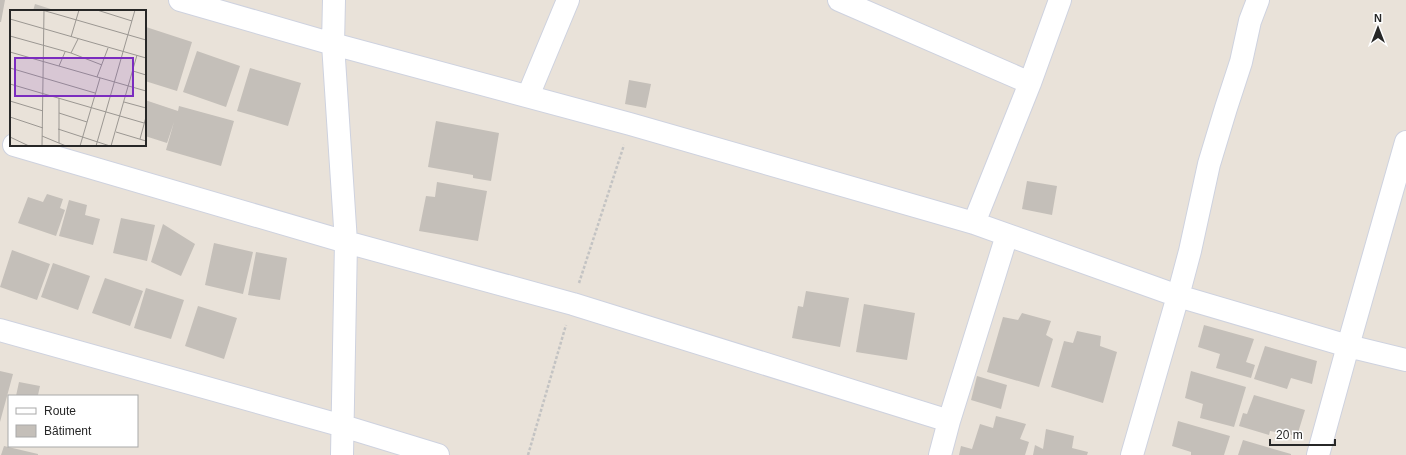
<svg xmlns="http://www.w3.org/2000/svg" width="1406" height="455" viewBox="0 0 1406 455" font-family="Helvetica,sans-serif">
  <rect width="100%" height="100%" fill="#e9e2d9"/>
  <path fill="#c4bfb9" d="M0 0H5L1 22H0Z
    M35 4 57 11H33Z
    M146 27 192 42 177 91 145 81Z
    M197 51 240 66 226 107 183 92Z
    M250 68 301 83 288 126 237 111Z
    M629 80 651 84 646 108 625 104Z
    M145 100 178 111 179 106 234 121 221 166 166 150 174 122 167 143 145 136Z
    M436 121 499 133 491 181 473 178V175L428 167Z
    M1027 181 1057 186 1052 215 1022 209Z
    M437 182 487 191 478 241 419 231 426 196 435 197Z
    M47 194 63 199 60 208 65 210 56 236 18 223 28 197 43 202Z
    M69 200 87 205 85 215 100 219 93 245 59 236Z
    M121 218 155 225 147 261 113 253Z
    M163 224 195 244 181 276 151 262Z
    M214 243 253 252 243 294 205 285Z
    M12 250 50 264 37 300 0 287Z
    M256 252 287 258 280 300 248 295Z
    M53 263 90 276 78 310 41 297Z
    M105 278 143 291 130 326 92 313Z
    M146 288 184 300 171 339 134 328Z
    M806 291 849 298 840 347 792 338 798 306 803 307Z
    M864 304 915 313 907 360 856 352Z
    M198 306 237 318 224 359 185 346Z
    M1022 313 1051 321 1046 335 1053 339 1039 387 987 372 1003 317 1018 320Z
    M1204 325 1254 339 1246 362 1255 365 1251 378 1216 368 1220 354 1198 347Z
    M1077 331 1101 336 1100 346 1117 352 1103 403 1051 387 1064 341 1073 343Z
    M1265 346 1317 361 1312 384 1291 378 1287 389 1254 379Z
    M0 371 13 374 0 422Z
    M1191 371 1246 387 1234 427 1200 418 1203 404 1185 398Z
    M977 376 1007 385 1001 409 971 400Z
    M19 382 40 386 38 395 41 396H16Z
    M1254 395 1305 410 1297 436 1270 431 1269 435 1239 426 1243 413 1247 414Z
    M996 416 1026 424 1020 439 1029 442 1025 455H959L961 446 972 449 980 424 993 428Z
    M1178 421 1230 436 1224 455H1191V452L1172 446Z
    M1046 429 1074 436 1072 448 1088 452 1087 455H1033L1035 445 1043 449Z
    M1243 440 1291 454V455H1238Z
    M4 446 38 454V455H1Z"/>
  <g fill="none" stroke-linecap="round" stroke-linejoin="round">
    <defs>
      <path id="street" d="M180 0 333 44 630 124 974 223 1178 296 1348 346 1406 360
        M334 0 333 44 346 242 342 455
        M839 0 1030 83
        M528 96 568 0
        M14 145 346 242 573 304 949 421
        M974 223 1030 83 1060 0
        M0 330 343 426 438 455
        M940 455 949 421 1007 235
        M1132 455 1178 296 1190 251 1209 164 1226 108 1241 62 1250 21 1258 0
        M1318 455 1348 346 1406 142"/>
    </defs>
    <use href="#street" stroke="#ced2df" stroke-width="24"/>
    <path stroke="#c3c3c3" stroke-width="2.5" stroke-dasharray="3 2" stroke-linecap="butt" d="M579 283 624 145
      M528 455 566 325"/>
    <use href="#street" stroke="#fff" stroke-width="22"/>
  </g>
  <g transform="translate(10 10)">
    <rect width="136" height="136" fill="#e9e2d9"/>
    <path fill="none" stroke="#9b9792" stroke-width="1" d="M32 0 136 30M87 0 122 11M0 9 136 48M0 26 61 43 92 55M61 27 69 0M0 42 136 81M61 43 68 29M49 56 55 42M0 58 85 83M123 61 136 65M87 67 98 38M0 74 134 113M49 88V133M0 91 33 101M114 92 136 98M49 103 77 112M0 107 33 118M48 119 100 136M106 122 136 131M32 126 56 136M0 127 19 136M130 129 136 107M32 136 34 0M70 136 90 68M86 136 125 0M101 136 127 45"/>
    <path fill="#7b2cbf" fill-opacity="0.15" stroke="#7b2cbf" stroke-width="2" d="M5 48H123V86H5Z"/>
    <rect width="136" height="136" fill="none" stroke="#272727" stroke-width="2"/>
  </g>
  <rect x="8" y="395" width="130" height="52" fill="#ffffff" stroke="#a9a9a9"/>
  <rect x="16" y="408" width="20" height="6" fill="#ffffff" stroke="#a9a9a9"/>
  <text x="44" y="415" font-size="12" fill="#272727">Route</text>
  <rect x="16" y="425" width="20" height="12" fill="#c4bfb9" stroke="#a9a9a9"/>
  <text x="44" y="435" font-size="12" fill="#272727">Bâtiment</text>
  <g transform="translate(1378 28)" stroke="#ffffff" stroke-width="3" paint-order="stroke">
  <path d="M0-3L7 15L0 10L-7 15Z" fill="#272727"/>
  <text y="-6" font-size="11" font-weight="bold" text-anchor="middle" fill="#272727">N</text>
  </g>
  <path d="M1270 439v6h65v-6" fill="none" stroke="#272727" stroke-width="2"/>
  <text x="1276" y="439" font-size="12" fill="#272727" stroke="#ffffff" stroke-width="3" paint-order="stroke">20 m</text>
</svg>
